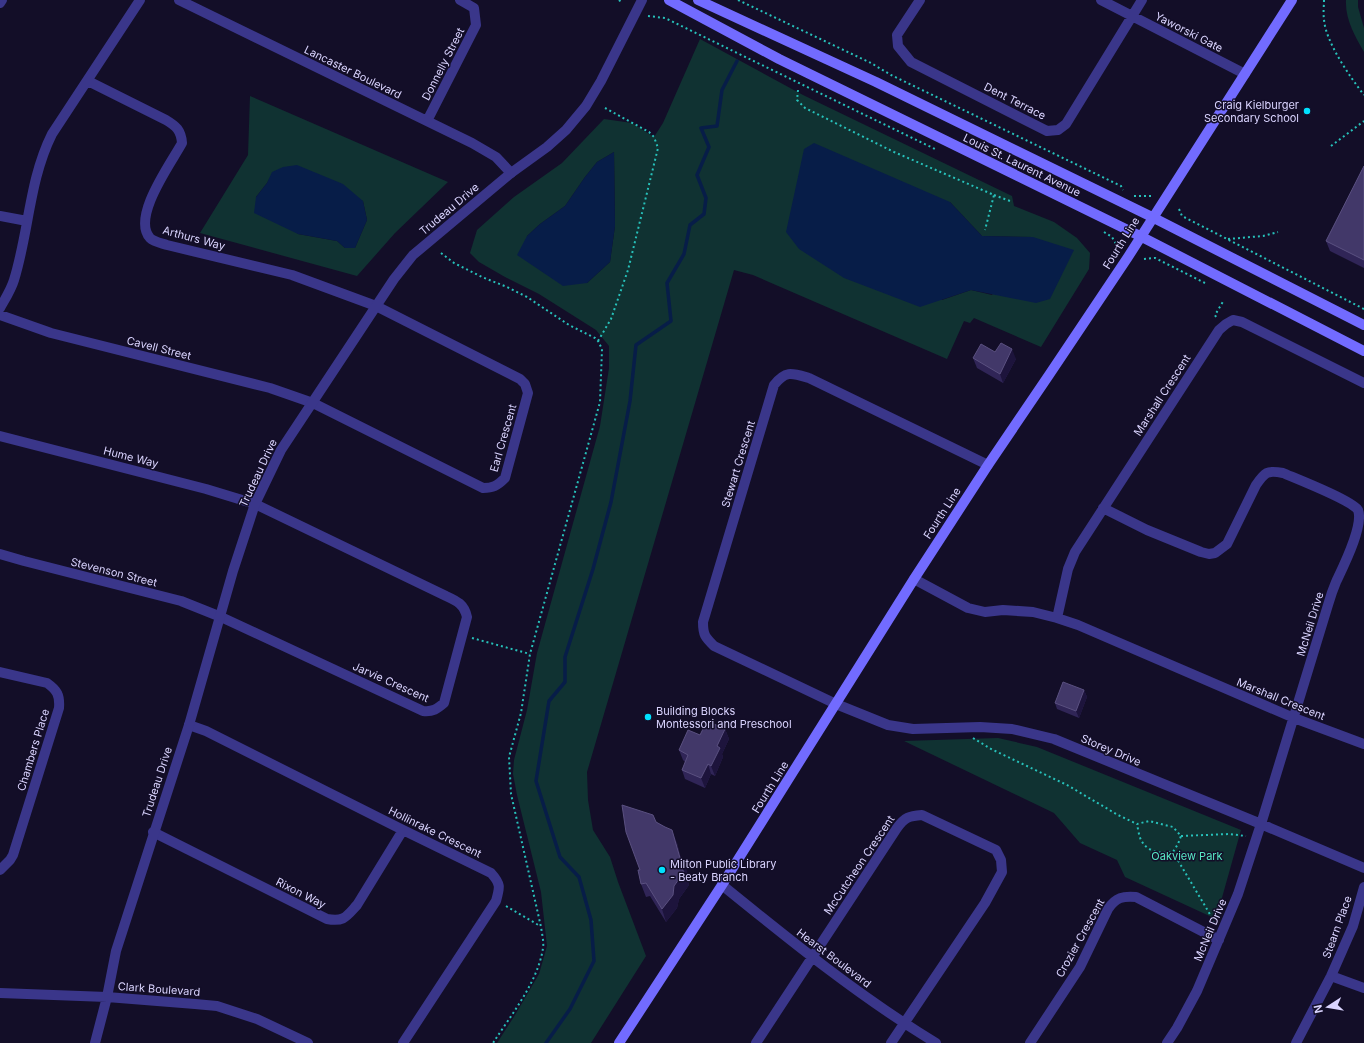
<svg xmlns="http://www.w3.org/2000/svg" width="1364" height="1043" viewBox="0 0 1364 1043" font-family="Inter,sans-serif">
  <rect width="100%" height="100%" fill="#130e28"/>
  <path fill="#103232" fill-rule="evenodd" d="M1346 0H1358V7L1364 28V52C1355 36 1345 19 1346 0Z
    M700 39 803 95 1012 196 1014 206 1054 222 1077 238 1090 253 1089 269 1041 347 974 318 970 323 964 321 947 359 753 275 734 270 587 772 588 800 593 830 610 857 618 882 646 956 591 1043H497L515 1015 539 974 547 946 541 892 517 795 513 774 514 760 527 710 537 653 600 426 609 368V346L596 330 539 294 505 277 479 262 470 253 477 230 514 197 562 163 604 119 632 123 654 137 663 123ZM614 152 615 226 610 262 587 283 527 236 540 224 565 206 585 177 597 162ZM950 202 982 236 1033 237 992 295 971 290 942 300Z
    M250 96 448 182 395 233 357 276 200 233 248 155ZM273 172 363 201 367 220 355 248H345L337 241 298 234 256 197 267 183Z
    M998 738 1037 747 1241 830 1216 919 1125 877 1117 860 1080 843 1054 813 904 741Z"/>
  <path fill="#071d48" d="M814 143 950 202 982 236 1033 237 1074 250 1050 299 1036 303 971 290 920 307 844 278 799 249 786 232 804 149Z
    M614 152 615 226 610 262 587 283 563 286 517 255 527 236 540 224 565 206 585 177 597 162Z
    M297 165 343 184 363 201 367 220 355 248H345L337 241 298 234 254 213 256 197 267 183 272 172 283 167Z"/>
  <g fill="none" stroke-linecap="round" stroke-linejoin="round">
    <path stroke="#071d48" stroke-width="3.5" d="M546 1043 570 1009 594 961 591 920 579 877 560 857 536 781 549 701 565 682V657L593 569 611 502 630 401 636 345 671 321 667 283 684 254 690 225 704 214 706 198 697 175 709 147 701 128 717 126 722 90 737 61"/>
    <path stroke="#27c1ba" stroke-width="2" stroke-dasharray="2 3" stroke-linecap="butt" d="M619 0 622 3
      M738 0 871 63 891 75 1121 186 1123 190
      M1324 0C1324 6 1323 13 1324 19 1325 41 1350 77 1364 95
      M648 16 665 18 935 149
      M798 90 797 100 805 108 894 152 994 195 985 230
      M1331 146 1364 121
      M994 195 1010 201
      M1134 196H1151
      M1179 209 1182 216 1364 309
      M1104 232 1112 237 1116 244
      M1228 239 1263 236 1278 232
      M441 253 454 263 482 277 507 287 527 297 569 325 595 338 598 341 602 349 600 402 530 654 521 713 509 757 511 794 541 927C542 934 544 942 543 948 538 982 511 1015 493 1043
      M1144 259 1155 258 1205 283
      M1216 317 1215 315 1224 300
      M598 341 611 319 628 270 658 148 654 137 649 132 605 108
      M472 638 530 654
      M973 738 991 749 1067 785 1118 815 1137 824 1149 821 1173 827 1181 836 1178 844 1173 852C1161 854 1147 852 1141 840 1139 836 1138 829 1137 824
      M1181 836 1229 834 1246 836
      M1173 852 1211 916 1214 924
      M506 906 540 926"/>
    <path stroke="#3a368a" stroke-width="10" d="M179 0 472 143 496 157 511 173
      M920 0 897 35 898 46 911 62 1047 131 1058 130 1066 124 1142 0
      M1101 0 1245 74
      M0 3 2 0
      M427 121 476 25 474 8 460 0
      M0 216 27 221
      M0 308C5 299 11 290 14 280 29 232 29 180 52 134L140 0
      M0 315 51 333 270 388 313 403 483 488C493 488 497 486 505 478L528 393 525 384 520 379 376 306 292 275 167 245C161 243 154 242 150 238 131 217 172 162 182 143 181 130 176 126 166 120L88 81
      M0 436 206 489 255 504 446 596C457 601 464 604 467 617L444 703C437 709 433 712 423 711L221 617 181 601 24 561 0 554
      M988 465 809 378C792 373 786 370 774 385L703 622C703 635 705 637 714 646L836 704 888 725 913 729 980 727 1012 729 1054 739 1261 824 1364 868
      M1103 508 1147 530 1201 552 1209 554 1215 553 1227 544 1256 485C1265 472 1267 470 1283 473 1297 479 1351 500 1358 510 1364 526 1343 567 1336 582 1333 589 1330 598 1328 605L1261 824 1238 894 1197 991 1177 1028 1167 1043
      M914 579 968 608 985 612 1003 610 1033 612 1057 618 1078 625 1294 718 1364 744
      M1057 618 1068 569 1075 552 1219 330 1226 324 1233 320 1242 322 1364 383
      M0 672 47 683C57 690 60 695 59 708L13 855 10 860 0 870
      M189 725 206 731 403 830 491 873C501 884 500 887 496 901L403 1043
      M153 832 327 919C344 922 346 917 357 905L403 830
      M722 885C791 941 860 997 936 1043
      M1331 976 1364 988
      M756 1043 897 828C905 817 909 816 922 815L996 850 1001 860 1002 872 985 903 891 1043
      M1030 1043 1080 967 1108 909C1116 897 1123 896 1136 897L1219 940
      M1296 1043 1331 976 1353 926 1364 887"/>
    <path stroke="#3a368a" stroke-width="10" d="M0 993 107 997 195 1004 217 1006 257 1019 308 1043
      M95 1043 107 997 116 951 189 725 233 571 255 504 281 450 394 279 413 255 511 173 547 147 566 130 586 106 601 81 642 0"/>
    <path stroke="#726bff" stroke-width="10" d="M669 0 779 59 1140 236 1364 351
      M698 0 876 82 1152 217 1364 325
      M619 1043 722 885 914 579 988 465 1049 375 1128 257 1292 0"/>
  </g>
  <path fill="#302557" d="M1364 166V268L1330 251 1326 241Z
    M995 352 1016 359 1003 383 977 368 973 358Z
    M1084 690 1087 697 1079 718 1057 709 1055 703Z
    M725 729 729 739 722 754 723 757 715 776 711 774 705 788 685 779 682 770 685 762 683 760 679 750 700 735Z
    M656 822 665 827 677 843 681 859 690 879 688 881 689 885 679 899 677 908 666 922 650 896 646 897 641 884 640 870Z"/>
  <path fill="#1d143c" d="M1012 349 1016 359 1003 383 1000 374Z
    M1084 690 1087 697 1079 718 1076 711Z
    M725 729 729 739 722 754 723 757 715 776 711 766 717 746Z
    M708 764 711 774 705 788 701 778Z
    M672 830 677 843 683 868V860L690 879 688 881 689 885 679 899 677 908 666 922 662 909 680 858Z"/>
  <path fill="#423869" stroke="#5a5080" d="M1364 166V260L1326 241Z
    M1001 343 1012 349 1000 374 973 358 981 344 995 352Z
    M1063 682 1084 690 1076 711 1055 703Z
    M707 721 725 729 717 746 720 748 711 766 708 764 701 778 682 770 688 755 679 750 688 730 700 735Z
    M622 805 653 815 656 822 665 827 672 830 680 858 683 860 685 866 682 869 684 872 674 886 673 895 662 909 646 883 641 884 638 870H640L626 832Z"/>
  <g fill="#00e1ff" stroke="#130e28" stroke-width="1.5">
    <circle cx="1307" cy="111" r="4"/>
    <circle cx="648" cy="717" r="4"/>
    <circle cx="662" cy="870" r="4"/>
  </g>
  <g text-anchor="middle" stroke-width="3" stroke-linejoin="round" paint-order="stroke">
    <g font-size="11" fill="#dad4ff" stroke="#130e28">
      <text transform="translate(1189 32) rotate(27)" y="4">Yaworski Gate</text>
      <text transform="translate(443 64) rotate(-63)" y="4">Donnelly Street</text>
      <text transform="translate(353 72) rotate(26)" y="4">Lancaster Boulevard</text>
      <text transform="translate(1015 101) rotate(27)" y="4">Dent Terrace</text>
      <text transform="translate(1022 165) rotate(26)" y="4">Louis St. Laurent Avenue</text>
      <text transform="translate(449 209) rotate(-40)" y="4">Trudeau Drive</text>
      <text transform="translate(194 238) rotate(15)" y="4">Arthurs Way</text>
      <text transform="translate(1121 243) rotate(-58)" y="4">Fourth Line</text>
      <text transform="translate(159 348) rotate(14)" y="4">Cavell Street</text>
      <text transform="translate(1162 395) rotate(-57)" y="4">Marshall Crescent</text>
      <text transform="translate(503 438) rotate(-74)" y="4">Earl Crescent</text>
      <text transform="translate(131 457) rotate(14)" y="4">Hume Way</text>
      <text transform="translate(738 464) rotate(-73)" y="4">Stewart Crescent</text>
      <text transform="translate(258 473) rotate(-65)" y="4">Trudeau Drive</text>
      <text transform="translate(942 513) rotate(-57)" y="4">Fourth Line</text>
      <text transform="translate(114 572) rotate(14)" y="4">Stevenson Street</text>
      <text transform="translate(1310 624) rotate(-73)" y="4">McNeil Drive</text>
      <text transform="translate(391 682) rotate(24)" y="4">Jarvie Crescent</text>
      <text transform="translate(1281 699) rotate(22)" y="4">Marshall Crescent</text>
      <text transform="translate(33 750) rotate(-73)" y="4">Chambers Place</text>
      <text transform="translate(1111 750) rotate(23)" y="4">Storey Drive</text>
      <text transform="translate(157 782) rotate(-72)" y="4">Trudeau Drive</text>
      <text transform="translate(770 787) rotate(-58)" y="4">Fourth Line</text>
      <text transform="translate(435 832) rotate(26)" y="4">Hollinrake Crescent</text>
      <text transform="translate(859 865) rotate(-56)" y="4">McCutcheon Crescent</text>
      <text transform="translate(301 893) rotate(27)" y="4">Rixon Way</text>
      <text transform="translate(1337 927) rotate(-70)" y="4">Stearn Place</text>
      <text transform="translate(1210 930) rotate(-67)" y="4">McNeil Drive</text>
      <text transform="translate(1080 938) rotate(-61)" y="4">Crozier Crescent</text>
      <text transform="translate(834 958) rotate(37)" y="4">Hearst Boulevard</text>
      <text transform="translate(159 989) rotate(4)" y="4">Clark Boulevard</text>
    </g>
    <g font-size="11" fill="#dad4ff" stroke="#130e28" text-anchor="start">
      <text x="1299" y="109" text-anchor="end">Craig Kielburger<tspan x="1299" dy="13">Secondary School</tspan></text>
      <text x="656" y="715">Building Blocks<tspan x="656" dy="13">Montessori and Preschool</tspan></text>
      <text x="670" y="868">Milton Public Library<tspan x="670" dy="13">- Beaty Branch</tspan></text>
    </g>
    <g font-size="11" fill="#58e8c6" stroke="#130e28">
      <text x="1187" y="860">Oakview Park</text>
    </g>
  </g>
  <g transform="translate(1328 1007) rotate(258)" stroke="#130e28" stroke-width="3" paint-order="stroke">
  <path d="M0-3L7 15L0 10L-7 15Z" fill="#dad4ff"/>
  <text y="-6" font-size="11" font-weight="bold" text-anchor="middle" fill="#dad4ff">N</text>
  </g>
</svg>
